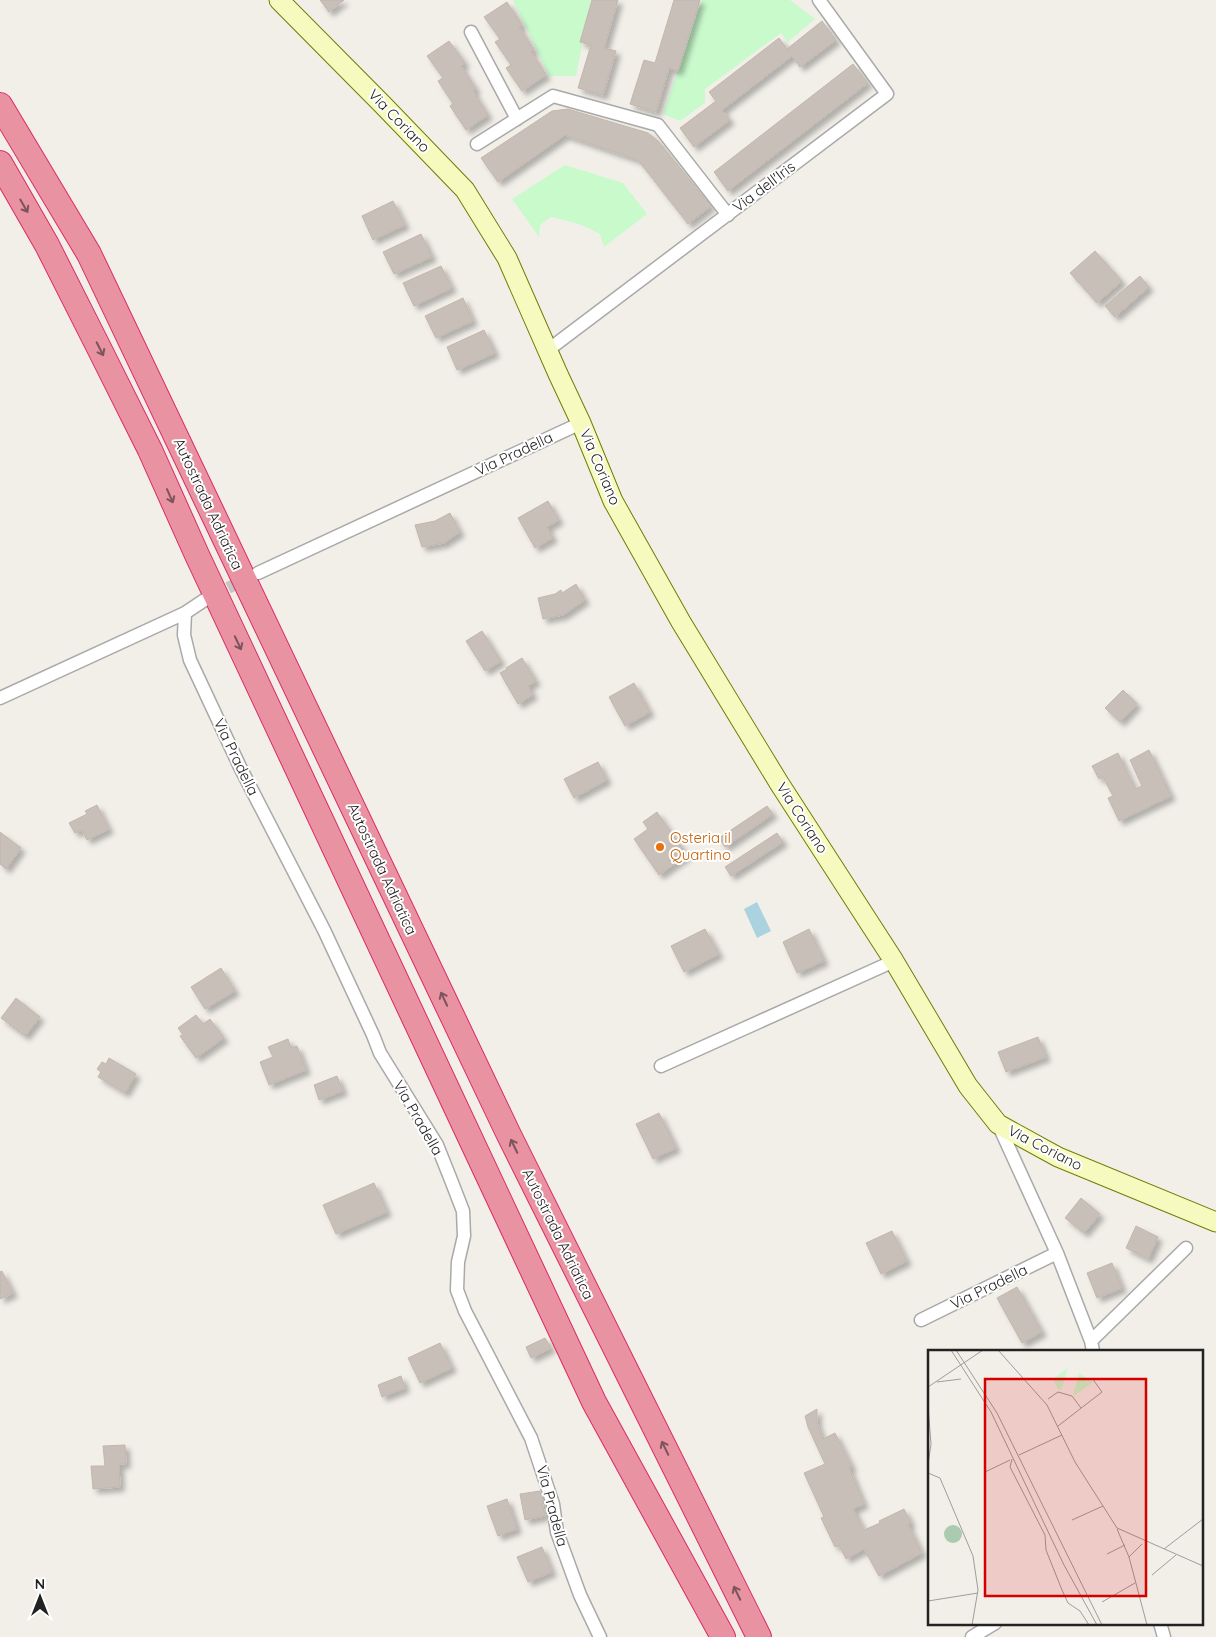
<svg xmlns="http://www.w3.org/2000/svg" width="1216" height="1637" viewBox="0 0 1216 1637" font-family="Quicksand,sans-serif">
  <defs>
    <filter id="shadow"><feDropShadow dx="4.5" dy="4.5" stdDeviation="2.5" flood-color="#0004"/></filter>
  </defs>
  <rect width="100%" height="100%" fill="#f2efe9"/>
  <path fill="#c8facc" d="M513 0H591L576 76H549Z
    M702 0H790L815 19 788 42 781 33 705 89V103L680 121 663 114Z
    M565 165 623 183 647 214 604 247 600 234 579 224 551 217 540 225 539 237 512 199Z"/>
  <path fill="#aad3df" d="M757 902 771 931 757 938 744 909Z"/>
  <path fill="#c7bfb8" stroke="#c4b6ab" filter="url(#shadow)" d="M320 0H344L329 12Z
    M592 0H618L604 48 616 51 603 95 578 88 591 45 580 42Z
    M674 0H700L678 71 669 68 656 112 630 104 644 60 655 63Z
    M507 2 522 25 519 27 534 50 531 52 546 75 522 91 506 68 511 65 495 42 500 39 484 17Z
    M822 21 836 40 800 67 792 56 722 110 730 120 694 147 680 128 716 101 709 92 779 38 787 49Z
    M449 41 465 63 461 66 476 89 473 91 488 115 466 130 450 106 453 104 438 81 443 78 427 56Z
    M853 64 868 83 728 191 714 172Z
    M568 109 648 133 658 141 711 206 688 224 638 160 565 135 498 182 481 158 552 111Z
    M393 201 405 225 373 240 362 216Z
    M421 234 432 257 394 274 383 252Z
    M1095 251 1122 281 1097 303 1070 273Z
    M441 266 452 288 414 306 403 283Z
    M1140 276 1149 287 1115 317 1105 306Z
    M463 298 473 321 436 338 425 316Z
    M484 330 495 353 457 370 447 347Z
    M548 501 559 520 547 527 553 538 535 548 518 518Z
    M450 513 460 532 444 543 422 547 415 525 435 521Z
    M576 584 585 600 563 615 543 619 538 598 555 594 561 590 562 593Z
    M482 631 501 661 485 671 466 641Z
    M522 658 536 681 528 686 533 695 518 704 500 673 507 669 506 668Z
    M634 683 650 712 625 726 609 697Z
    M1123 690 1137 704 1120 722 1105 708Z
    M1149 750 1171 796 1119 821 1108 798 1113 796 1103 777 1099 779 1092 766 1118 753 1135 789 1142 786 1130 760Z
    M598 762 607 780 574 798 564 779Z
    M97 805 109 829 87 840 82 830 75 833 69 823 87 814 85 811Z
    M767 806 773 814 725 847 719 838Z
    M657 812 687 855 659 875 634 839 648 829 643 822Z
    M0 832 21 848 6 869 0 864Z
    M777 833 783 842 731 876 725 867Z
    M705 929 719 954 684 972 671 946Z
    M809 929 824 961 797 973 783 942Z
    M221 968 235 991 205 1009 191 987Z
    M16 998 40 1017 25 1036 1 1018Z
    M196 1015 203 1024 210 1019 224 1038 196 1058 180 1036 183 1035 178 1028Z
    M1038 1037 1046 1057 1006 1072 998 1052Z
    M288 1039 291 1048 297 1046 306 1070 269 1085 260 1062 273 1057 268 1047Z
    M109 1058 136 1074 125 1093 98 1077 101 1072 97 1069 102 1062 106 1064Z
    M337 1076 343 1091 319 1100 314 1085Z
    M659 1113 676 1148 653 1159 636 1124Z
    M374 1183 387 1212 336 1234 323 1205Z
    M1081 1198 1100 1214 1084 1233 1065 1218Z
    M1136 1226 1158 1237 1148 1259 1126 1248Z
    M892 1231 907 1261 881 1274 866 1243Z
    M1112 1263 1122 1288 1097 1298 1087 1273Z
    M2 1271 13 1293 0 1299V1272Z
    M1017 1287 1042 1332 1022 1343 997 1298Z
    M545 1338 551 1348 531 1358 526 1347Z
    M440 1343 452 1368 420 1383 408 1358Z
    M401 1376 405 1388 382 1397 378 1385Z
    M817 1409V1423L823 1439 835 1433 852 1467 849 1468 864 1504 853 1509 864 1530 880 1523 879 1521 904 1509 911 1523 908 1525 922 1553 879 1576 864 1549 846 1559 839 1545 835 1547 821 1518 824 1517 804 1473 825 1464 808 1427 805 1416Z
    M125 1445 126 1464H119L120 1487 93 1489 91 1466H105L103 1446Z
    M540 1491 545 1516 525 1520 520 1494Z
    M507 1499 517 1529 498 1536 487 1506Z
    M542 1547 552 1572 528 1582 517 1557Z"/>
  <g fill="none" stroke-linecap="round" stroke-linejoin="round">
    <path stroke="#c8c6c1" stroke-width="12" stroke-dasharray="12 6" stroke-linecap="butt" d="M212 596 248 578"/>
    <defs>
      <path id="minor" d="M471 32 517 119
        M477 144 553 96 658 125 728 215
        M548 350 887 94 819 0
        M258 573 581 423
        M206 599 185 613 184 635 190 660 240 767 324 930 373 1035 380 1053 437 1145 451 1180 463 1211 464 1236 458 1262 457 1290 465 1311 531 1438 553 1504 557 1532 580 1595 600 1637
        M0 698 185 613
        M661 1066 894 961
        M998 1124 1057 1253 1091 1341 1093 1351
        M921 1320 1057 1253
        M1091 1341 1186 1248
        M1160 1623 1164 1637
        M972 1637 995 1623"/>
      <path id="secondary" d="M279 0 383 105 465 190 507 258 558 374 581 423 613 501 681 622 779 783 894 961 968 1086 998 1124 1058 1157 1216 1222"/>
      <path id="motorway" d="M0 105 89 254 508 1133 759 1637
        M0 163 47 245 98 346 150 450 197 555 594 1402 723 1637"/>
    </defs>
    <use href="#minor" stroke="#a9a9a9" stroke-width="15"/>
    <use href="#secondary" stroke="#707d05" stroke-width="21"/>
    <use href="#motorway" stroke="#dc2a67" stroke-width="26"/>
    <use href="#minor" stroke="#fff" stroke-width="12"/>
    <use href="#secondary" stroke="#f7fabf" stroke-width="19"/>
    <use href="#motorway" stroke="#e892a2" stroke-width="24"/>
  </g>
  <defs><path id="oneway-shaft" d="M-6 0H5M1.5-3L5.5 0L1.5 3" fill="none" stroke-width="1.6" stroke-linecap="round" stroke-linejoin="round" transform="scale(1.25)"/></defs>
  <g stroke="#7b545c">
    <use href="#oneway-shaft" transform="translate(24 206) rotate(60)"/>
    <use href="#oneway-shaft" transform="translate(100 349) rotate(63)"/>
    <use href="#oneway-shaft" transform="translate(170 496) rotate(66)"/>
    <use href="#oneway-shaft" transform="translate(238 643) rotate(65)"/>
    <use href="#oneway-shaft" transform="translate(444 999) rotate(-115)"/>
    <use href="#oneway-shaft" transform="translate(514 1146) rotate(-116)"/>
    <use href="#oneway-shaft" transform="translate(665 1448) rotate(-116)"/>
    <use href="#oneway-shaft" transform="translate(737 1593) rotate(-116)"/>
  </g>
  <circle fill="#e8710a" stroke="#fff" stroke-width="2" cx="660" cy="847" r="5"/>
  <g text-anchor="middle" stroke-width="4" stroke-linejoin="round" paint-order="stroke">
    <g font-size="15" fill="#222" stroke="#fff">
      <text transform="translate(399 121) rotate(46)" y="5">Via Coriano</text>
      <text transform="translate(764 187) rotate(-37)" y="5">Via dell'Iris</text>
      <text transform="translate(514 454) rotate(-25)" y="5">Via Pradella</text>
      <text transform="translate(600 467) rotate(67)" y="5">Via Coriano</text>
      <text transform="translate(208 504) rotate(65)" y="5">Autostrada Adriatica</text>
      <text transform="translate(236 757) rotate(64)" y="5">Via Pradella</text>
      <text transform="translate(802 818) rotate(57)" y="5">Via Coriano</text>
      <text transform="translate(382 869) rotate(65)" y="5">Autostrada Adriatica</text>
      <text transform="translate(418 1118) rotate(60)" y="5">Via Pradella</text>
      <text transform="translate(1045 1148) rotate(27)" y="5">Via Coriano</text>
      <text transform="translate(558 1234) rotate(64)" y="5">Autostrada Adriatica</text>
      <text transform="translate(989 1287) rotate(-26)" y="5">Via Pradella</text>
      <text transform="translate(552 1506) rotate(75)" y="5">Via Pradella</text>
    </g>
    <g font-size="15" fill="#c56008" stroke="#fff" text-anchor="start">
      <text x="670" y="843">Osteria il<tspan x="670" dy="17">Quartino</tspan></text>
    </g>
  </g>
  <g transform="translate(928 1350)">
    <rect width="275" height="275" fill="#f2efe9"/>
    <path d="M16 184a9 9 0 1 1 18 0a9 9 0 1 1-18 0Z" fill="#aacbaf"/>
    <path d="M140 18 133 40 130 39 125 29ZM151 23 165 32 147 45H145Z" fill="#c8facc"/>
    <path fill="none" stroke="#9f9d99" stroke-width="1" d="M23 0 63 62 136 215 169 275M28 0 69 63 174 275M70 0 119 55 147 112 189 178 275 216M9 32 33 29M0 37 55 0M120 49 130 42 144 46 153 58M0 56 3 94 0 114M130 76 174 42 164 28M91 105 134 85M84 109 82 117 117 185 118 200 134 240 140 253 152 261 161 275M57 122 82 110M0 123 12 128 45 206 50 240 44 275M144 170 175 156M189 179 201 207 219 275M236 199 275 169M179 204 197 195M201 207 214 194M224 225 248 205M0 251 50 243M174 252 207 233"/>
    <path fill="#d40000" fill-opacity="0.15" stroke="#d40000" stroke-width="2.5" d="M57 29H218V246H57Z"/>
    <rect width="275" height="275" fill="none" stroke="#222" stroke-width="2.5"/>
  </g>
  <g transform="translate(40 1597)" stroke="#ffffff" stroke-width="4" paint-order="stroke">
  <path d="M0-4L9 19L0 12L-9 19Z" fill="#222222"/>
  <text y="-8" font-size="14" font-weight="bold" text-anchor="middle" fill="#222222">N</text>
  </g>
</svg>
